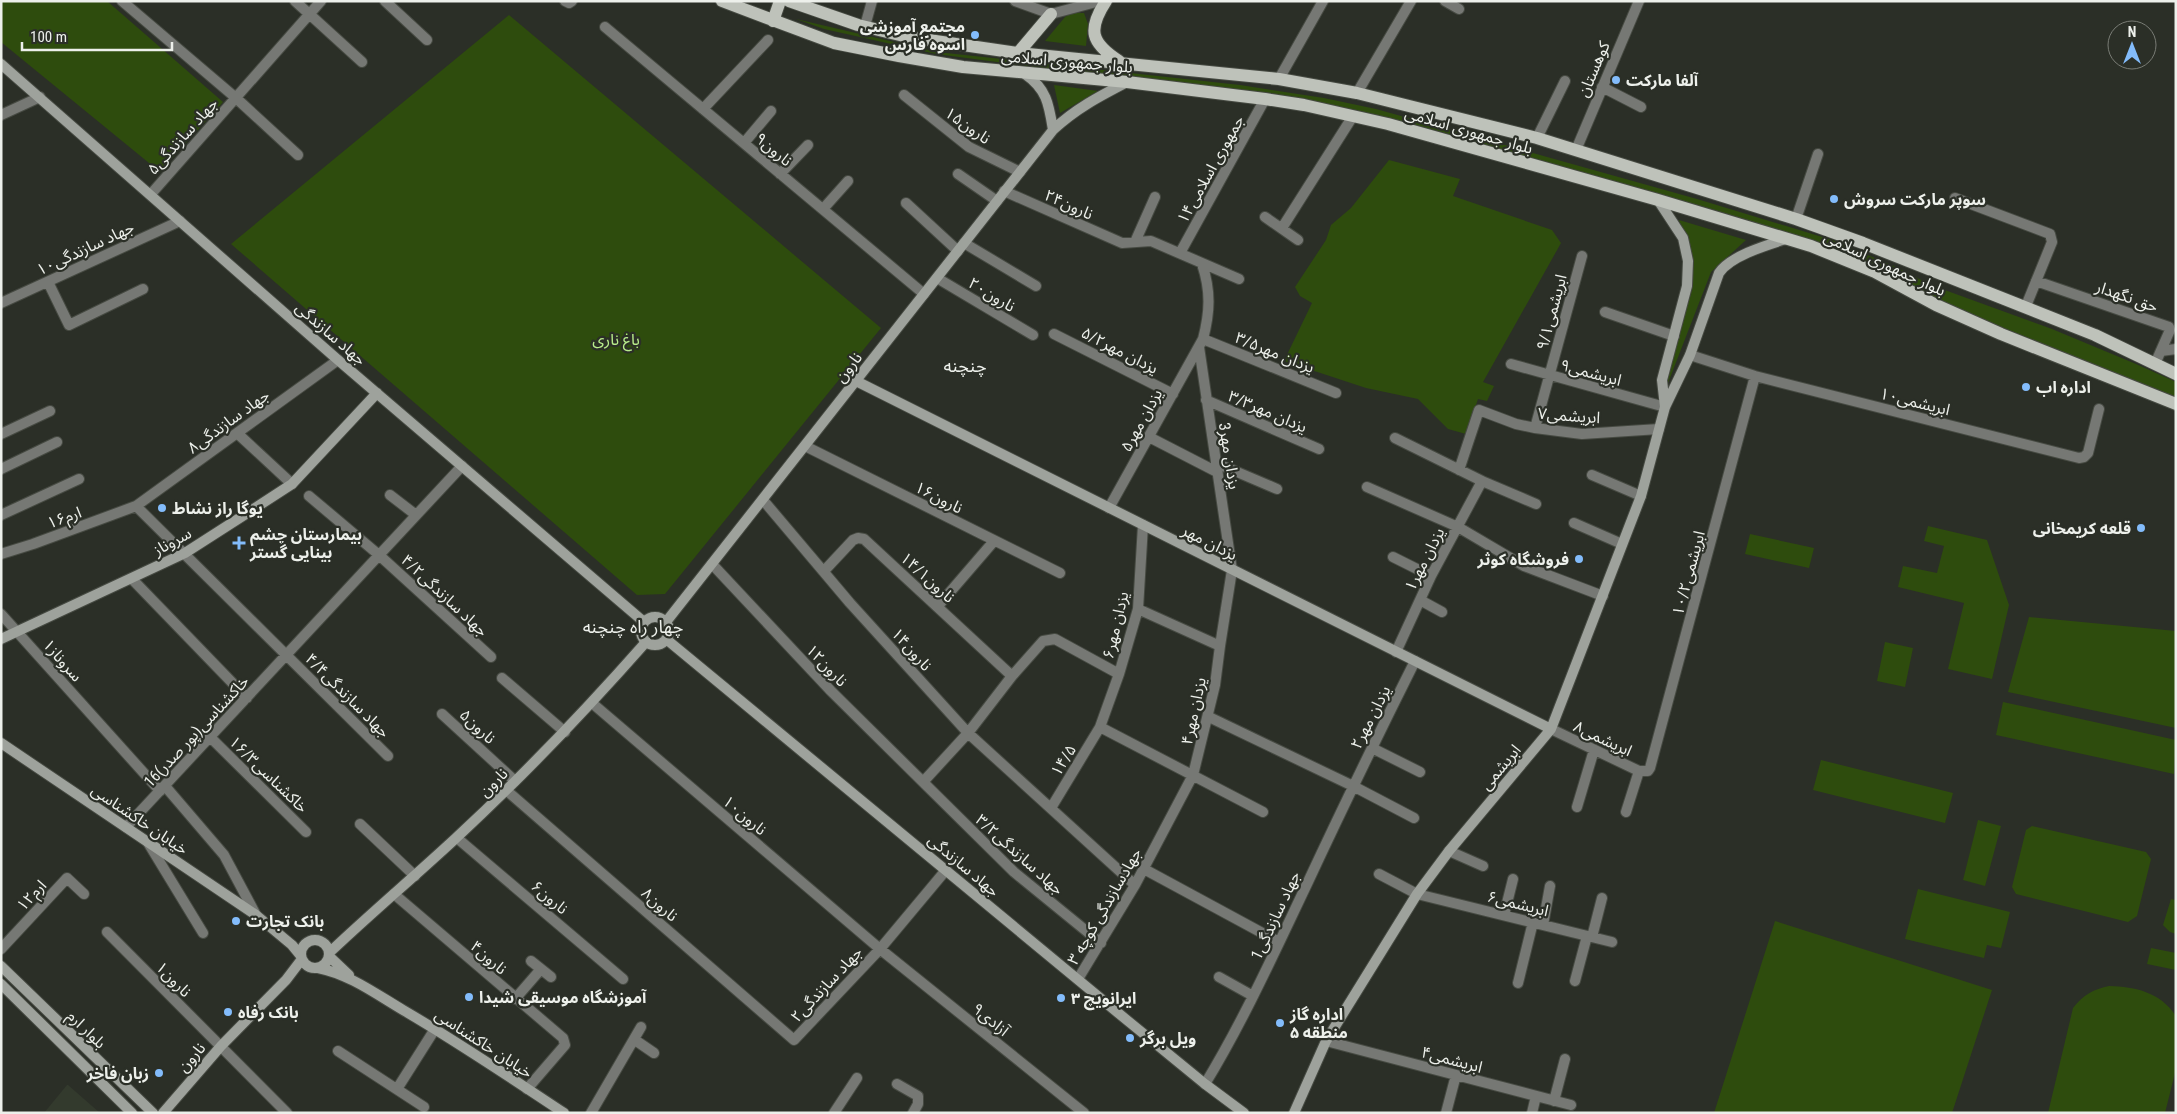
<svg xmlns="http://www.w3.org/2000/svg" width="2177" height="1114" viewBox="0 0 2177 1114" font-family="'Roboto Condensed','Noto Sans Arabic',sans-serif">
  <rect width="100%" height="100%" fill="#2b2f27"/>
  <path fill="#333a2d" d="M67 1085H68L100 1113H44Z"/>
  <path fill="#2e4c0d" d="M1 1H107L223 102 160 172 1 42Z
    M1071 13H1084L1088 24 1086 46 1045 41 1065 17Z
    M509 15 881 328 665 594 637 595 231 244Z
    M796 19 937 52 1240 85 1324 98 1376 109 1697 199 1832 240 1896 267 1931 285 2052 329 2136 364 2176 382V397L1961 311 1849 252 1715 210 1417 125 1355 110 1271 93 1096 75 936 54 824 29Z
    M1054 85 1098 91 1060 113Z
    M1389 160 1460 179 1453 196 1552 230 1561 243 1483 382 1494 386 1487 401 1478 399 1466 434 1448 429 1418 399 1366 388 1284 361 1312 303 1300 296 1295 287 1326 240 1331 225 1351 208Z
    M1679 220 1746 240 1711 272 1668 383 1664 385 1691 293 1693 261Z
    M1928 526 1987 540 2009 605 1992 679 1948 669 1964 603 1898 587 1903 566 1937 573 1944 546 1924 541Z
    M1750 534 1814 548 1809 568 1745 554Z
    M2029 617 2176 631V728L2008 692Z
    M1885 642 1913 648 1905 687 1877 681Z
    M2003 702 2176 740 2174 774 1996 735Z
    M1821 760 1953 793 1945 823 1813 790Z
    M1978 820 2001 826 1985 886 1963 880Z
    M2032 826 2146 852 2151 859 2137 916 2128 922 2016 894 2012 887 2026 830Z
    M1918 889 2010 912 2001 948 1987 945 1984 958 1905 939Z
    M2171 899 2176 900V934L2170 932 2163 925Z
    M1775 921 1992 990 1952 1113H1714Z
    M2151 948 2176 953V970L2147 964Z
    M2109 986C2136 987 2160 992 2176 1016V1069L2165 1113H2048L2073 1008C2083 995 2094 989 2109 986Z"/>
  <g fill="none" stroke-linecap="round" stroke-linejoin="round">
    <defs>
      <path id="street" d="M122 1 236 98 298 155
        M295 1 362 62
        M385 1 427 40
        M565 1 569 3 572 1
        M1015 1 1051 14 1100 1
        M1445 1 1459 9
        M865 26 872 1
        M605 27 924 294
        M1279 79 1323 1
        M1602 87 1641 107
        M1357 93 1411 1
        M904 95 969 147 1020 172
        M703 109 768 40
        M1 115 40 97
        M1537 138 1565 81
        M744 143 771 111
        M1576 150 1639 1
        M780 174 808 145
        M958 174 997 201
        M1004 191 1122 243 1151 241 1239 279
        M151 194 321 1
        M1955 198 2050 234 2052 242 2026 306
        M906 203 958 251
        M823 209 848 181
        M1265 217 1298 240
        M1796 219 1818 154
        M1282 228 1353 116
        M1135 242 1155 197
        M964 243 1036 286
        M1180 253 1265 99
        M937 278 1033 335
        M2036 281 2169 327 2170 330 2155 364
        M48 282 69 325 143 289
        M1 303 180 221
        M1605 312 1674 336
        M1054 334 1173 394
        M1203 339 1336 393
        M2161 351 2176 349
        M1690 355 1755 376 2079 458 2084 457 2088 453 2099 409
        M1511 364 1665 407
        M1206 400 1319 449
        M1535 428 1582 256
        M237 433 292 484
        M1 434 50 411
        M1149 437 1217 472
        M1395 438 1482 481 1536 504
        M805 446 1060 573
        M1216 463 1277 489
        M1 469 57 442
        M1459 470 1479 410 1516 424 1535 428 1582 434 1659 429
        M1592 475 1641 496
        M1367 487 1458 527 1524 566 1603 596
        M390 495 416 515
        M309 496 379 555 491 657
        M763 500 850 603 968 733 1135 885
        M136 506 388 756
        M1109 508 1203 339C1210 312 1211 291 1202 264
        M1 515 79 479
        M1574 523 1622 544
        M1 554 33 544 136 506 338 360
        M1393 557 1431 576
        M712 564 831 691 1014 872 1101 943
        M824 571 853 540 858 538 864 539 1012 676
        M132 579 247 698
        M1420 600 1442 612
        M938 606 994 541
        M1138 609 1220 646
        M1 614 160 791
        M1396 652 1431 576 1482 481
        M502 678 565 732
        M592 703 880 949 1084 1113
        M442 714 515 781
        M1209 717 1353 786 1414 818
        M1100 727 1263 812
        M1551 729 1639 771H1648L1650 768 1755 376
        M210 737 306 832
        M1372 748 1420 772
        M923 782 968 733 1012 676 1043 641 1055 639 1119 674
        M165 786 224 855 256 915
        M506 790 794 1040 880 949 946 870
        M1577 807 1594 750
        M1051 808 1100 727 1119 674 1138 609 1143 525
        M1626 812 1639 771
        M360 824 415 876
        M126 827 462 466
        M457 838 623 979
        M147 841 203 933
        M1449 851 1483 866
        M1144 869 1279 942
        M1379 874 1417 894 1612 942
        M394 894 563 1038 565 1045 527 1089
        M1504 915 1513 879
        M1543 925 1550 886
        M107 932 287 1113
        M1592 937 1602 898
        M1 949 67 878 84 894
        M531 961 551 977
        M1219 977 1253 996
        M1078 979 1135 885 1193 775 1215 685 1220 646 1232 570 1199 347
        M1575 981 1587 936
        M1518 983 1533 922
        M515 999 541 969
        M635 1040 654 1053
        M1326 1041 1571 1105
        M338 1051 424 1107
        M897 1084 918 1096V1104L913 1113
        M1205 1084C1244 1020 1275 951 1307 884 1342 809 1378 735 1415 661
        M397 1089 435 1029
        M1554 1101 1565 1059
        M591 1113 641 1027
        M834 1113 857 1078
        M1446 1113 1456 1075
        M1532 1113 1536 1096"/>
      <path id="secondary" d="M1 64 338 360 644 622
        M1025 74C1047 89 1049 105 1053 130
        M1658 200 1683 238 1688 261 1687 286 1662 380 1665 407
        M856 381 1551 729
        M641 631a14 14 0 1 1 28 0a14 14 0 1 1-28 0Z
        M666 622 1053 130C1075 109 1100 96 1127 82
        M1 639 185 553 252 510 292 484 377 393
        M666 639 1128 1021 1205 1084 1244 1113
        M1 743 256 915 292 945 301 956
        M301 954a14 14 0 1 1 28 0a14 14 0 1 1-28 0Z
        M329 953C370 914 414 877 456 838 523 776 586 710 646 642
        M329 956 349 975
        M1 966 153 1113
        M318 968C349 974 376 994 403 1010 458 1042 511 1078 564 1113
        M1 984 132 1113
        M163 1113 221 1046 286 980 302 959
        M1294 1113 1326 1041 1417 894 1449 851 1551 729 1641 496 1665 407 1690 355 1719 273C1730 256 1767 245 1786 239"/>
      <path id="primary" d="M722 1 834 43 899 56 963 67 1127 82 1265 99 1304 105 1388 124 1658 200 1811 246 1875 272 1936 305 2001 334 2176 404
        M789 1 858 25 908 37 1018 53 1279 79 1357 93 1537 138 1796 219 1863 243 2095 335 2176 374
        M1106 1C1087 30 1091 43 1119 61
        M773 21 780 1
        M1018 53 1051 14"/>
    </defs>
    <use href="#street" stroke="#464a42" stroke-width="12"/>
    <use href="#secondary" stroke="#464a42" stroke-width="12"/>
    <use href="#primary" stroke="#464a42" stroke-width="14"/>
    <use href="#street" stroke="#767874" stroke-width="10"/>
    <use href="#secondary" stroke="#9ea29c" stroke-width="10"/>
    <use href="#primary" stroke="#bec2ba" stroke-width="12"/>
  </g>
  <g fill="#83bcfb" stroke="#2b2f27" stroke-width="2">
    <circle cx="975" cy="35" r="5"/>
    <circle cx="1616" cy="80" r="5"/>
    <circle cx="1834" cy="199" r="5"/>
    <circle cx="2026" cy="387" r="5"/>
    <circle cx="162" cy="508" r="5"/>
    <circle cx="2141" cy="528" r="5"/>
    <path d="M236.5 535.5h5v5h5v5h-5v5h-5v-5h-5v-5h5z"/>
    <circle cx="1579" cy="559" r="5"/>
    <circle cx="236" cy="921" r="5"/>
    <circle cx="469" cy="997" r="5"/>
    <circle cx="1061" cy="998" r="5"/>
    <circle cx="228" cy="1012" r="5"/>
    <circle cx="1280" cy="1023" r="5"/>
    <circle cx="1130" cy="1038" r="5"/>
    <circle cx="159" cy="1073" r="5"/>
  </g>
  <g text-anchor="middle" stroke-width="4.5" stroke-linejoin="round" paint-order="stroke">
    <g font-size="16" font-weight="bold" fill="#edf0eb" stroke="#2b2f27" text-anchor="start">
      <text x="965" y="32" text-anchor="end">مجتمع آموزشی<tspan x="965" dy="18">اسوه فارس</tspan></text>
      <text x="1626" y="86">آلفا مارکت</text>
      <text x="1844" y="205">سوپر مارکت سروش</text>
      <text x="2036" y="393">اداره اب</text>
      <text x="172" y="514">یوگا راز نشاط</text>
      <text x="2131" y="534" text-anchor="end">قلعه کریمخانی</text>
      <text x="250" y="540">بیمارستان چشم<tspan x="250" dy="18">بینایی گستر</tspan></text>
      <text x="1569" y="565" text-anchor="end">فروشگاه کوثر</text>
      <text x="246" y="927">بانک تجارت</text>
      <text x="479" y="1003">آموزشگاه موسیقی شیدا</text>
      <text x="1071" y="1004">ایرانویچ ٣</text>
      <text x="238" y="1018">بانک رفاه</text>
      <text x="1290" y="1020">اداره گاز<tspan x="1290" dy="18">منطقه ۵</tspan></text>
      <text x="1140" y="1044">ویل برگر</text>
      <text x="149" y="1079" text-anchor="end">زبان فاخر</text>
    </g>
    <g font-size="16" fill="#edf0eb" stroke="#2b2f27">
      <text transform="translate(1067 61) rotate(5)" y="6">بلوار جمهوری اسلامی</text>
      <text transform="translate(1593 69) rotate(-67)" y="6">کوهستان</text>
      <text transform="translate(968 125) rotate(35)" y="6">نارون۱۵</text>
      <text transform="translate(1469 130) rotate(16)" y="6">بلوار جمهوری اسلامی</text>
      <text transform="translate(182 136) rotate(-48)" y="6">جهاد سازندگی۵</text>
      <text transform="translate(774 149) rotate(40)" y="6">نارون۹</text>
      <text transform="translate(1210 169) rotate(-61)" y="6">جمهوری اسلامی۱۴</text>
      <text transform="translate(1069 204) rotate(24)" y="6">نارون۲۴</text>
      <text transform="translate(85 248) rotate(-25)" y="6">جهاد سازندگی۱۰</text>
      <text transform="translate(1885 263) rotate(25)" y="6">بلوار جمهوری اسلامی</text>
      <text transform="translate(992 294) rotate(31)" y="6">نارون۲۰</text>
      <text transform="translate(2127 296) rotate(19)" y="6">حق نگهدار</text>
      <text transform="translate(1551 312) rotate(-75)" y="6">۹/۱ابریشمی</text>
      <text transform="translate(331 333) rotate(41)" y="6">جهاد سازندگی</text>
      <text transform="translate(1120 350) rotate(27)" y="6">۵/۲یزدان مهر</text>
      <text transform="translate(1275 352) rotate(22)" y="6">۳/۵یزدان مهر</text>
      <text transform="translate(848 367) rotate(-52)" y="6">نارون</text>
      <text transform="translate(1591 372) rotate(15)" y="6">ابریشمی۹</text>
      <text transform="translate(1915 401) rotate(14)" y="6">ابریشمی۱۰</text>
      <text transform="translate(1268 411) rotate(23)" y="6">۳/۳یزدان مهر</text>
      <text transform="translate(1569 415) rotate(4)" y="6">ابریشمی۷</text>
      <text transform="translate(1141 420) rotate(-61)" y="6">یزدان مهر۵</text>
      <text transform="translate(228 421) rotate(-36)" y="6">جهاد سازندگی۸</text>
      <text transform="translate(1230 456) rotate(81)" y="6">3یزدان مهر</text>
      <text transform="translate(939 497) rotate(27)" y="6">نارون۱۶</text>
      <text transform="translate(64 517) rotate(-20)" y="6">ارم۱۶</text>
      <text transform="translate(172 541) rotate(-29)" y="6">سروناز</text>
      <text transform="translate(1210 542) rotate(27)" y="6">یزدان مهر</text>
      <text transform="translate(1424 559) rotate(-63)" y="6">یزدان مهر۱</text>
      <text transform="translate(1688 573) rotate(-75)" y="6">۱۰/۲ابریشمی</text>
      <text transform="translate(928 577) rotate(42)" y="6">۱۴/۱نارون</text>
      <text transform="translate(445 595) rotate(43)" y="6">۴/۲جهاد سازندگی</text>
      <text transform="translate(1115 625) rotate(-77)" y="6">یزدان مهر۶</text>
      <text transform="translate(912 649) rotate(48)" y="6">نارون۱۴</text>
      <text transform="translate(63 660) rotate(49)" y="6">سروناز۱</text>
      <text transform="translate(827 665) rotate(46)" y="6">نارون۱۲</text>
      <text transform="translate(348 695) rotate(45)" y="6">۴/۴جهاد سازندگی</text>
      <text transform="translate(1193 711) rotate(-78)" y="6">یزدان مهر۴</text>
      <text transform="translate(1370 717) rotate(-63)" y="6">یزدان مهر۲</text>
      <text transform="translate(478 726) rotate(43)" y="6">نارون۵</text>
      <text transform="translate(196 731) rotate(-47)" y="6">16خاکشناسی(پور صدر)</text>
      <text transform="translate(1603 738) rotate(25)" y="6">ابریشمی۸</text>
      <text transform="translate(1063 760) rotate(-58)" y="6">۱۴/۵</text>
      <text transform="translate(1500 767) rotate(-50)" y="6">ابریشمی</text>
      <text transform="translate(269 774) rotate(44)" y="6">۱۶/۳خاکشناسی</text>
      <text transform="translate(493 782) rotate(-45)" y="6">نارون</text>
      <text transform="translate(745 815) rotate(40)" y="6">نارون۱۰</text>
      <text transform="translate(140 819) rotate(34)" y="6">خیابان خاکشناسی</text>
      <text transform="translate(1020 854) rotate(42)" y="6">۳/۲جهاد سازندگی</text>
      <text transform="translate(964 865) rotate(40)" y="6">جهاد سازندگی</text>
      <text transform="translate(31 895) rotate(-47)" y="6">ارم۱۲</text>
      <text transform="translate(550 897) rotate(40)" y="6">نارون۶</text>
      <text transform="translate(1518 903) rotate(14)" y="6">ابریشمی۶</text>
      <text transform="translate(660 904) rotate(41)" y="6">نارون۸</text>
      <text transform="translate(1104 906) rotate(-60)" y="6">جهادسازندگی کوچه ۳</text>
      <text transform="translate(1275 915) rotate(-65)" y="6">1جهاد سازندگی</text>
      <text transform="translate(489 957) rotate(41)" y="6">نارون۴</text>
      <text transform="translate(174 979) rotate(45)" y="6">نارون۱</text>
      <text transform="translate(826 984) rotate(-47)" y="6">۲جهاد سازندگی</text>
      <text transform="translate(991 1019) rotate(39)" y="6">آزادی۹</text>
      <text transform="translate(87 1029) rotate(44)" y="6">بلوار ارم</text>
      <text transform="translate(484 1043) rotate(33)" y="6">خیابان خاکشناسی</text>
      <text transform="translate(191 1057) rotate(-49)" y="6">نارون</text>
      <text transform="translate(1452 1059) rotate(15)" y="6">ابریشمی۴</text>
    </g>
    <g font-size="16" fill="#b8ec8b" stroke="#2b2f27">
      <text x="616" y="345">باغ ناری</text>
    </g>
    <g font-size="18" fill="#edf0eb" stroke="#2b2f27">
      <text x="965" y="372">چنچنه</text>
      <text x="633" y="633">چهار راه چنچنه</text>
    </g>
  </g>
  <rect width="2177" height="1114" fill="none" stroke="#edf0eb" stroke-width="5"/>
  <g transform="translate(2132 45)"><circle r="24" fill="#2b2f27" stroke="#797c75"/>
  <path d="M0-4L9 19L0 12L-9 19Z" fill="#83bcfb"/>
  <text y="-8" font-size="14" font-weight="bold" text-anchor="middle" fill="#edf0eb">N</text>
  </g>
  <path d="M22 42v8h150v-8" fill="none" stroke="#edf0eb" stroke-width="2.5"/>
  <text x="30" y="42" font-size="15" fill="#edf0eb" stroke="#2b2f27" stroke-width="4" paint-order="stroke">100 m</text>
</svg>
